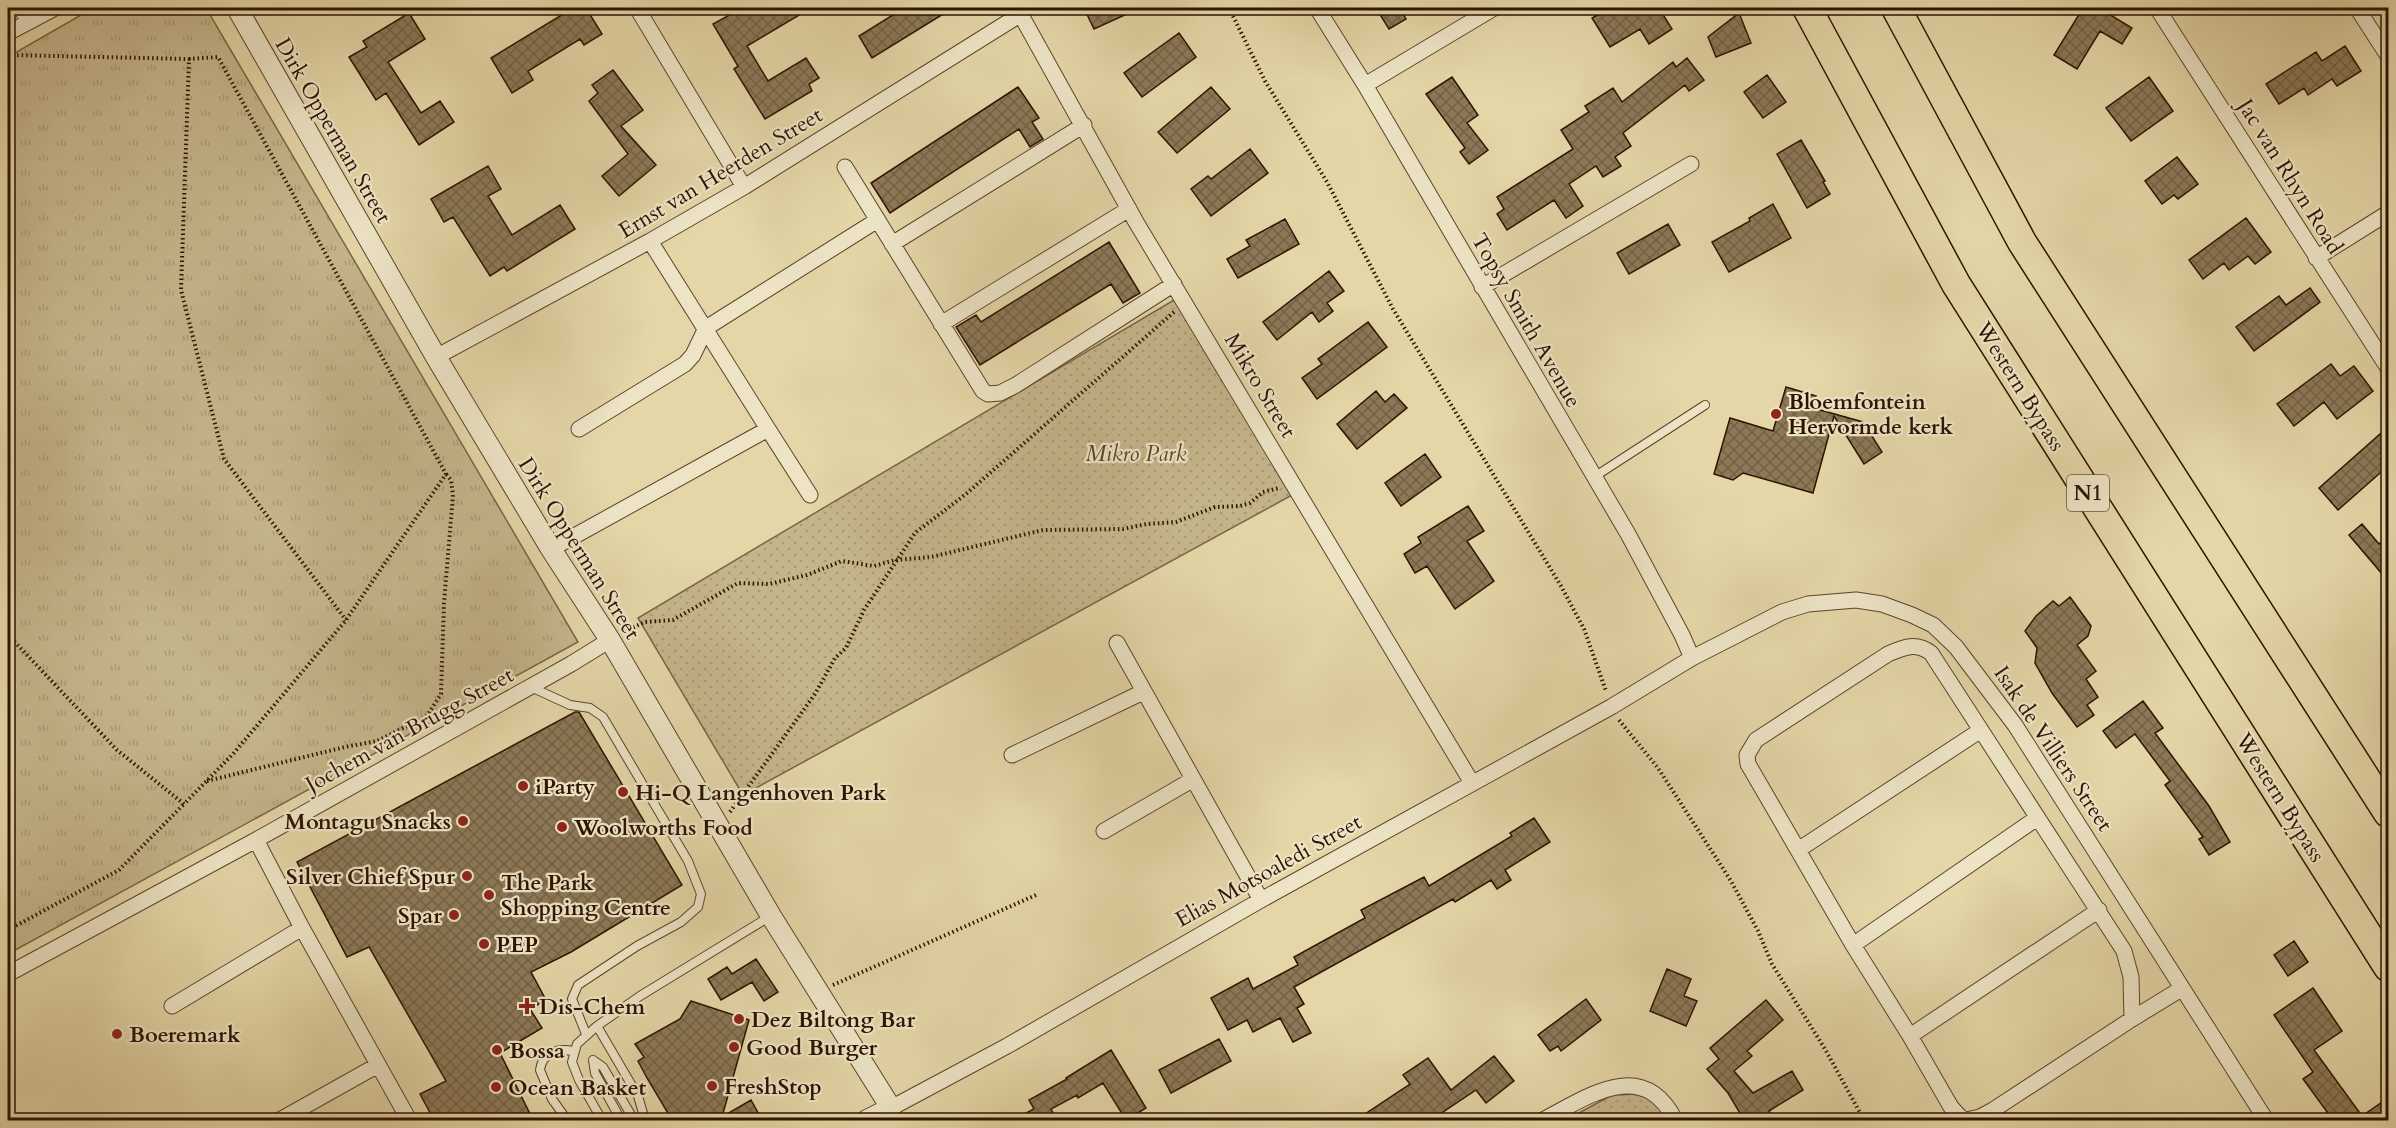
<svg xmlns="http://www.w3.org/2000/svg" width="2396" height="1128" viewBox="0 0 2396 1128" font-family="Cardo,serif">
  <defs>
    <pattern id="grass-tufts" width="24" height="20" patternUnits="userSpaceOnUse" patternTransform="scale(1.5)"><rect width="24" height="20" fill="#c5b58b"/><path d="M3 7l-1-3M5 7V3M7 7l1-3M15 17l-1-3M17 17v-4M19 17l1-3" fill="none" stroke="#aa9b76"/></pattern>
    <pattern id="park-dots" width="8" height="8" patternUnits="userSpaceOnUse" patternTransform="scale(1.5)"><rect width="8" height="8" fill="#c5b58b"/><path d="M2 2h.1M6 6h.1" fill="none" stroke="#aa9b76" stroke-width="1.8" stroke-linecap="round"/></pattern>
    <pattern id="building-cross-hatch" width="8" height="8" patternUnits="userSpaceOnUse" patternTransform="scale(1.5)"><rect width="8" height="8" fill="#8c7857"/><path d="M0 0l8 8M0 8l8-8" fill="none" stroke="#736146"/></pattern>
  </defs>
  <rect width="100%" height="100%" fill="#e4d6a7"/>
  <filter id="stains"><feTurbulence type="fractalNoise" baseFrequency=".00333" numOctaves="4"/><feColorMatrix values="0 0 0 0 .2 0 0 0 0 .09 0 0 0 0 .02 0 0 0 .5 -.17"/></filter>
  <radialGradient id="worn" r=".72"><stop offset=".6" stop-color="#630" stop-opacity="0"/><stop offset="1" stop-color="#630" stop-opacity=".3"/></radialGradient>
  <path fill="url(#grass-tufts)" stroke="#796446" stroke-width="1.5" d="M93 8H206L578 642 8 954V57Z"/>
  <path fill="url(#park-dots)" stroke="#796446" stroke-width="1.5" d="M1179 297 1294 494 743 795 638 618Z
    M1638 1094 1656 1101 1671 1120H1566L1612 1095Z"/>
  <path fill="url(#building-cross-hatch)" stroke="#2d1301" stroke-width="1.5" d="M562 8H586L602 34 584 45 580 39 528 71 533 80 512 93 491 58 565 13Z
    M742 8H811L747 46 768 81 806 58 819 78 809 84 812 91 765 119 734 69 738 66 713 24Z
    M904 8H953L872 58 859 36Z
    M1084 8H1140L1094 29Z
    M1376 8H1400L1406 19 1389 29Z
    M1610 8H1659L1672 29 1649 44 1640 29 1610 47 1592 18Z
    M2083 8H2099L2132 28 2122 44 2100 31 2077 69 2054 55Z
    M409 13 425 39 388 62 421 113 440 101 454 122 419 145 386 93 376 100 349 57 367 47 363 41Z
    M1739 13 1751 43 1716 57 1708 37Z
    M1179 33 1196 57 1142 97 1124 73Z
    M2345 46 2361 71 2337 86 2332 79 2308 95 2304 88 2279 104 2266 84 2316 52 2322 61Z
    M1687 58 1704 80 1689 91 1685 85 1623 133 1631 146 1615 157 1621 166 1603 177 1596 166 1569 184 1583 206 1566 218 1554 200 1507 230 1497 214 1504 209 1497 197 1573 149 1561 130 1589 112 1585 106 1613 88 1622 102 1673 62 1676 67Z
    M613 70 643 110 621 126 656 165 619 196 602 176 628 154 589 101 598 93 592 85Z
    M1767 75 1786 102 1763 118 1744 92Z
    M1452 77 1478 115 1467 123 1488 150 1469 164 1460 152 1465 148 1426 94Z
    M2149 77 2173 111 2131 141 2106 108Z
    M1018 87 1039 118 1032 122 1043 139 1030 147 1019 129 890 213 871 183Z
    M1211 87 1230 109 1177 153 1158 132Z
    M1801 140 1825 181 1823 182 1830 194 1807 208 1777 154Z
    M1250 149 1268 173 1211 216 1191 189 1208 176 1211 179Z
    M2177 157 2198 184 2178 199 2174 195 2162 204 2145 181Z
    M488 166 501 189 488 196 512 235 560 205 575 229 507 271 504 267 490 276 453 217 444 222 431 199Z
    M1773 204 1791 238 1729 272 1712 242 1750 221 1749 218Z
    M2246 218 2271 252 2255 264 2248 256 2229 270 2224 263 2203 279 2189 260Z
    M1285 219 1299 244 1238 278 1227 259 1250 246 1246 240Z
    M1668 224 1680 245 1629 274 1617 253Z
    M1109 242 1140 293 1123 303 1111 284 980 365 956 327 976 315 981 322Z
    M1329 271 1344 291 1327 303 1333 311 1319 322 1312 312 1277 340 1263 322Z
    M2310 288 2320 302 2254 351 2236 327 2279 296 2286 305Z
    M1368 322 1387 347 1317 399 1302 378 1322 364 1318 359Z
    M2331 364 2340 376 2354 366 2373 391 2337 419 2324 402 2294 426 2277 404Z
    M1786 387 1816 396 1813 408 1863 422 1882 452 1864 464 1834 416 1813 493 1743 473 1733 480 1714 474 1730 418 1773 431Z
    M1376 391 1385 402 1394 394 1407 408 1357 449 1337 424Z
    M2388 427V466L2338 510 2319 488Z
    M1425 454 1441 477 1401 506 1385 483Z
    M1468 506 1484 531 1467 541 1494 581 1455 609 1427 566 1415 573 1404 554 1421 543 1418 537Z
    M2362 524 2379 544 2388 536V581L2349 535Z
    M2070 597 2091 626 2088 636 2077 645 2096 671 2086 679 2098 697 2087 705 2094 715 2077 727 2052 693 2035 663 2037 648 2025 631 2036 616 2053 601 2059 606Z
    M2143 701 2163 728 2155 733 2209 806 2230 842 2209 855 2199 839 2203 837 2165 785 2170 781 2135 734 2116 748 2103 731Z
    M575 712H579L682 885 571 952 531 972 546 1000 530 1009 542 1028 500 1053 533 1120H434L420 1094 446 1081 369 947 347 957 297 862Z
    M1534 818 1550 842 1505 870 1511 880 1497 889 1491 880 1455 902 1453 899 1294 987 1304 1004 1297 1008 1311 1033 1293 1042 1280 1018 1253 1032 1247 1020 1228 1030 1211 998 1248 978 1253 989 1298 965 1294 957 1365 918 1361 910 1424 877 1429 886 1512 836 1510 833Z
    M2294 941 2308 962 2288 976 2274 955Z
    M756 959 778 992 764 1001 752 982 721 1000 708 979 727 967 732 974Z
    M1667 969 1691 979 1684 996 1697 1001 1686 1026 1650 1011Z
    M2313 988 2342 1031 2314 1050 2362 1116 2388 1098V1120H2333L2303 1079 2313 1072 2274 1015Z
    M1586 999 1601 1020 1561 1051 1558 1046 1550 1051 1538 1035Z
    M1766 1000 1783 1020 1747 1051 1752 1056 1734 1071 1753 1093 1792 1071 1803 1090 1769 1111 1775 1120H1744L1728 1093 1707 1069 1719 1059 1710 1048Z
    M691 1001 749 1020 722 1117 751 1100 762 1120H672L647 1078 638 1061 644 1057 635 1044 680 1019Z
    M1219 1039 1231 1061 1171 1093 1159 1070Z
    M1111 1050 1146 1108 1126 1120 1103 1083 1078 1098 1077 1095 1051 1109 1057 1120H1013L1034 1109 1029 1100 1067 1079 1066 1078Z
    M1494 1056 1514 1081 1486 1103 1476 1090 1431 1120H1356L1410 1084 1403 1075 1428 1058 1451 1090Z"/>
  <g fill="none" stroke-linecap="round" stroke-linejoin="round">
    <defs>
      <path id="service" d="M1594 477 1705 405
        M531 687 570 705 590 708 603 717 688 861 701 894 698 907 681 922 637 946 578 985 572 999 586 1034
        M597 1026 638 1096 645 1120
        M593 1060 603 1067 634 1120
        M593 1060 595 1073 621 1120
        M567 1120 552 1099 540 1070C542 1053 558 1048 573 1051
        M602 1120 579 1080 572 1062 577 1044 597 1026 640 996 769 917"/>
      <path id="minor" d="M21 8 29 22
        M637 8 744 187
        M1017 8 1136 222 1472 783
        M1317 8 1365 85 1628 534 1682 635 1692 658
        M2157 8 2388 368
        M2357 8 2388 56
        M8 33 55 8
        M1365 85 1494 8
        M845 167 983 391 988 394 1000 393 1016 385 1174 284
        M650 241 768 429
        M892 244 1084 125
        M2316 258 2388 213
        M1482 287 1691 164
        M941 324 1129 209
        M436 357 650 241 744 187 1021 14
        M579 429 685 364 693 355 706 328 876 221
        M551 549 768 429 810 495
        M1117 643 1261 900
        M1012 755 1143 692
        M1104 831 1192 780
        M256 840 302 928 409 1120
        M1798 850 1981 730
        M1853 945 2037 818
        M8 974 256 840 571 664 610 640
        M172 1006 302 928
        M2132 1019 2131 977 2124 951 1931 653C1916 642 1904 647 1888 654L1756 740 1747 755 1748 764 1853 945 1910 1036 1951 1107 1960 1117 1966 1120 1980 1117 1993 1110 2132 1019 2181 989
        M1910 1036 2099 910
        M891 1108 1007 1046 1261 900 1611 707 1692 658 1782 612 1808 604 1856 600 1882 604 1912 615 1933 625 1956 647 2015 725 2266 1120
        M280 1120 378 1065
        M1543 1120C1589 1096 1643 1057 1675 1120"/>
      <path id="tertiary" d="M237 8 436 357 551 549 610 640 771 916 891 1108 867 1120"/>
      <path id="motorway" d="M1807 8 1956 284 2388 967
        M1896 8 2022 242 2388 813"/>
    </defs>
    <use href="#service" stroke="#5b442a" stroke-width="10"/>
    <use href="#minor" stroke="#5b442a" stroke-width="17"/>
    <use href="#tertiary" stroke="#5b442a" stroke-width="22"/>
    <use href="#motorway" stroke="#2d1301" stroke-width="31"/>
    <path stroke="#2d1301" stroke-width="4" stroke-dasharray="1.5 3" stroke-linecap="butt" d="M1229 8 1265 81 1327 182 1393 309 1561 586 1584 629 1606 691
      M8 61 10 55 189 59 181 290 224 459 346 620
      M625 631 645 622 673 620 738 583 769 584 807 575 842 561 874 566 895 560 931 557 1043 530 1123 529 1147 524 1176 522 1215 507 1240 506 1250 503 1263 492 1279 488
      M8 635 117 750 184 804 233 754 346 620 446 474 218 57 189 59
      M1619 720 1658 768 1731 881 1758 931 1772 964 1825 1049 1864 1120
      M207 781 345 747 377 741 427 716 441 694 444 603 453 495 451 480 446 474
      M730 812 815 694 835 658 846 648 864 610 915 533 966 494 1174 312
      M8 930 119 870 184 804
      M833 985 1036 895"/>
    <use href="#service" stroke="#ede4c6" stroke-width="8"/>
    <use href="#minor" stroke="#ede4c6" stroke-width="15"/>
    <use href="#tertiary" stroke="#ede4c6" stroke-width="20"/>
    <use href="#motorway" stroke="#e4d6a7" stroke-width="28"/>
  </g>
  <g fill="#8f2418" stroke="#ede4c6" stroke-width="2">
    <circle cx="1776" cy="414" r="6"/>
    <circle cx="523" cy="786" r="6"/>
    <circle cx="623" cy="792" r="6"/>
    <circle cx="463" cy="821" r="6"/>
    <circle cx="562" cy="827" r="6"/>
    <circle cx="467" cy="876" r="6"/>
    <circle cx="489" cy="895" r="6"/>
    <circle cx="454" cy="915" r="6"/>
    <circle cx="484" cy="944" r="6"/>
    <path d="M524 997h6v6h6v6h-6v6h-6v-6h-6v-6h6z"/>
    <circle cx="739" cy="1019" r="6"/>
    <circle cx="117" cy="1034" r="6"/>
    <circle cx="734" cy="1047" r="6"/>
    <circle cx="497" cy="1050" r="6"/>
    <circle cx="712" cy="1086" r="6"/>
    <circle cx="496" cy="1087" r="6"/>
  </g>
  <g text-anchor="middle" stroke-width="4.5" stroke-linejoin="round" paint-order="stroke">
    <rect fill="#ede4c6" stroke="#67523c" stroke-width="1.5" x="2067" y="475" width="42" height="36" rx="4.5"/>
    <g font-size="21" font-weight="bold" fill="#2d1301">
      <text x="2088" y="500">N1</text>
    </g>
    <g font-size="22" fill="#2d1301" stroke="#ede4c6">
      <text transform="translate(334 130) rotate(60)" y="8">Dirk Opperman Street</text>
      <text transform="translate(720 172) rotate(-31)" y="8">Ernst van Heerden Street</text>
      <text transform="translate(2291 176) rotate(58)" y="8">Jac van Rhyn Road</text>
      <text transform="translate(1527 320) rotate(60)" y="8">Topsy Smith Avenue</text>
      <text transform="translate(1261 385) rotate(59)" y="8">Mikro Street</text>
      <text transform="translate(2021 386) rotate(58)" y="8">Western Bypass</text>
      <text transform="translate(580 548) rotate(58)" y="8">Dirk Opperman Street</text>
      <text transform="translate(409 729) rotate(-29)" y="8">Jochem van Brugg Street</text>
      <text transform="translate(2054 748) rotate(56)" y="8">Isak de Villiers Street</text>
      <text transform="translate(2281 797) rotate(58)" y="8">Western Bypass</text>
      <text transform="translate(1268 870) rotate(-29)" y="8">Elias Motsoaledi Street</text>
    </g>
    <g font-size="22" font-weight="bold" fill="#2d1301" stroke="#ede4c6" text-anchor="start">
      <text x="1788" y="409">Bloemfontein<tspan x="1788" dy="25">Hervormde kerk</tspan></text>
      <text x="535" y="794">iParty</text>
      <text x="635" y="800">Hi-Q Langenhoven Park</text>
      <text x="451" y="829" text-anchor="end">Montagu Snacks</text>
      <text x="574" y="835">Woolworths Food</text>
      <text x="455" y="884" text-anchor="end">Silver Chief Spur</text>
      <text x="501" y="890">The Park<tspan x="501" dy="25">Shopping Centre</tspan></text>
      <text x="442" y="923" text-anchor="end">Spar</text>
      <text x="496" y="952">PEP</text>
      <text x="539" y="1014">Dis-Chem</text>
      <text x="751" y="1027">Dez Biltong Bar</text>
      <text x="129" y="1042">Boeremark</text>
      <text x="746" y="1055">Good Burger</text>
      <text x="509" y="1058">Bossa</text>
      <text x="724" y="1094">FreshStop</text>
      <text x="508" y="1095">Ocean Basket</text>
    </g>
    <g font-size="22" font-style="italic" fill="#5b442a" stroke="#ede4c6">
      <text x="1136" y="461">Mikro Park</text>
    </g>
  </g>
  <rect width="2396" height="1128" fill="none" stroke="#e4d6a7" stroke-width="30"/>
  <rect x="9" y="9" width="2378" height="1110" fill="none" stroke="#2d1301" stroke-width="3"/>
  <rect x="15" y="15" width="2366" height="1098" fill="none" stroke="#2d1301" stroke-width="1.5"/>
  <rect width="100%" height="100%" filter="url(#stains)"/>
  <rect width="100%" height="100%" fill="url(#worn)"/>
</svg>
